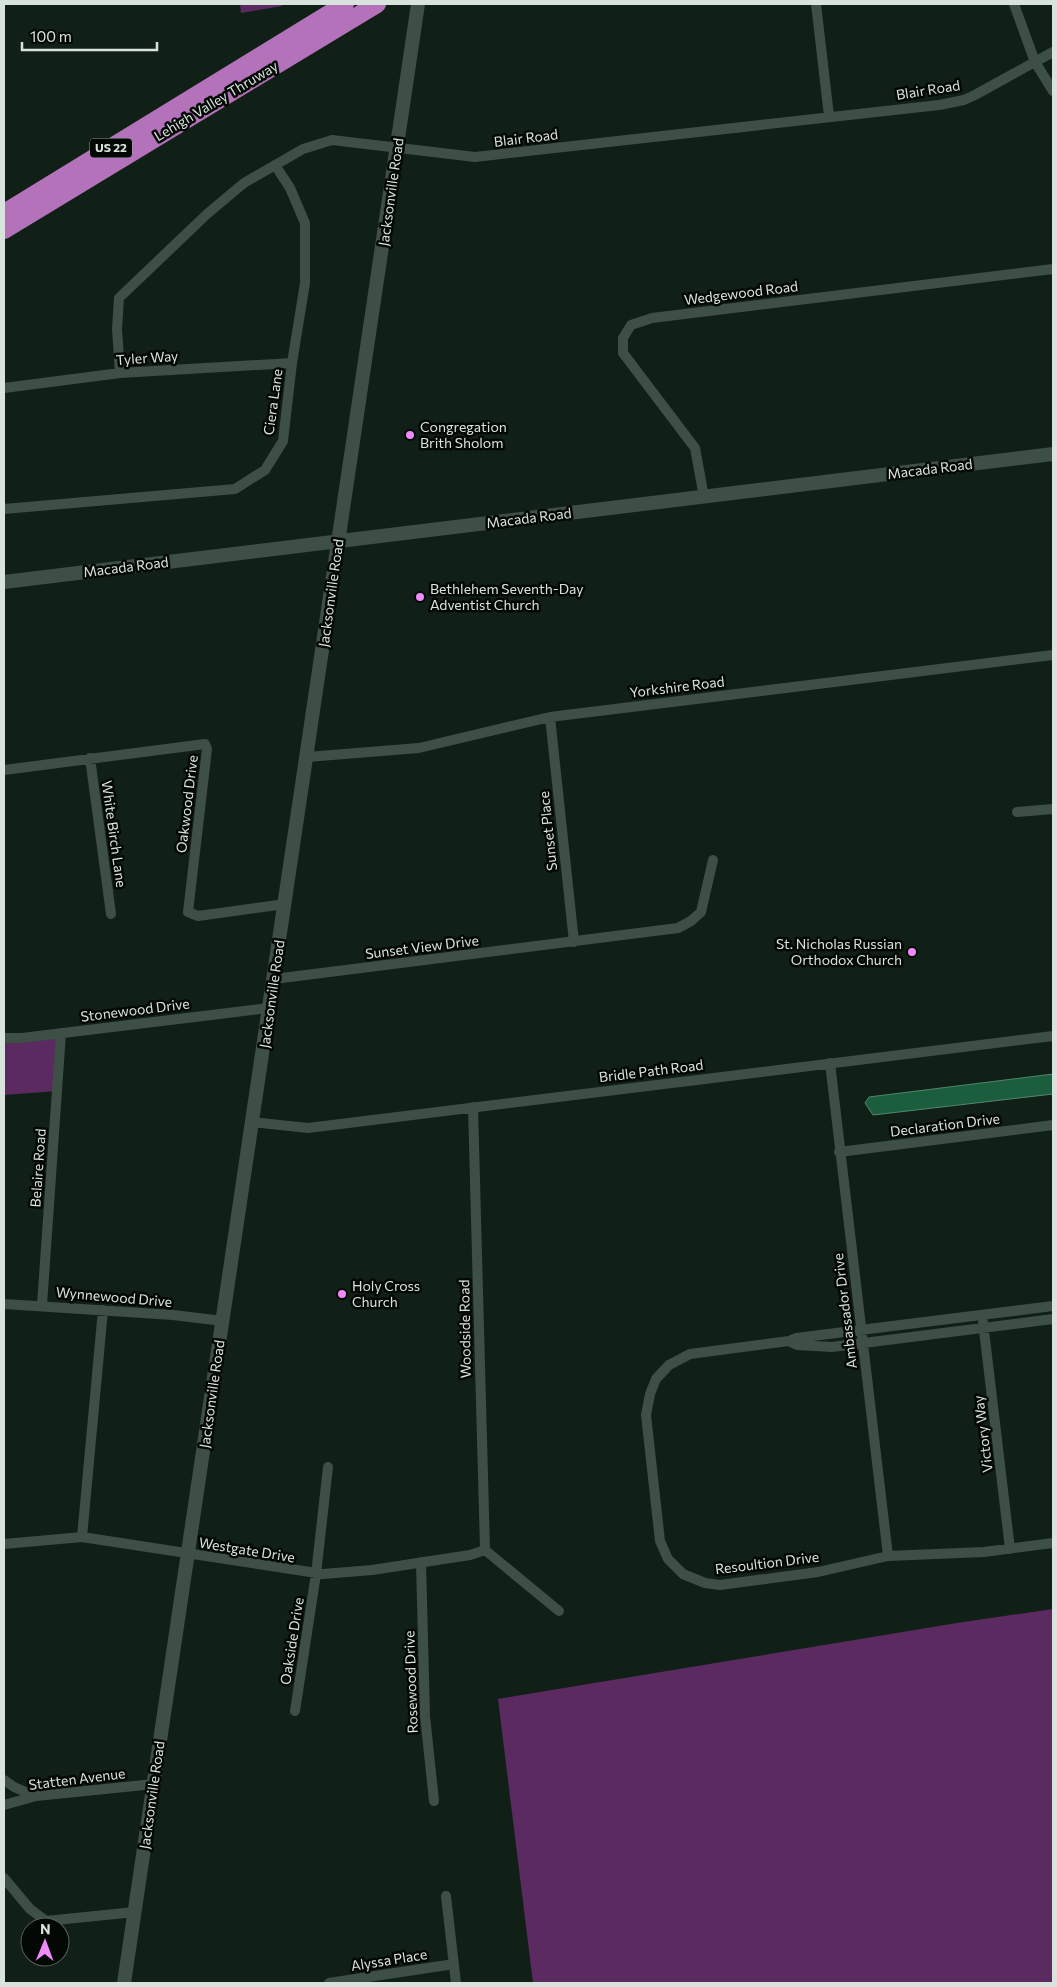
<svg xmlns="http://www.w3.org/2000/svg" width="1057" height="1987" viewBox="0 0 1057 1987" font-family="Commissioner,sans-serif">
  <rect width="100%" height="100%" fill="#112017"/>
  <path fill="#5b2a60" d="M240 4H282V6L241 13Z
    M61 1033 57 1091 4 1095V1038Z
    M1053 1609V1983H533L498 1699 957 1623Z"/>
  <path fill="#1b5e3d" stroke="#54866d" d="M1053 1074V1094L873 1115 865 1103 869 1097Z"/>
  <g fill="none" stroke-linecap="round" stroke-linejoin="round">
    <path stroke="#3e4f45" stroke-width="10" d="M816 4 829 116
      M1014 4 1035 62 1053 91
      M120 373 117 329 119 298 207 214 244 183 303 149 332 140 475 157 939 105 964 100 975 95 1053 52
      M4 388 120 373 292 363
      M704 497 695 448 623 353V338L631 325 652 318 1053 269
      M4 509 235 489 265 470 283 441 292 363 305 283V223L290 188 275 165
      M550 717 574 942
      M307 757 419 748 550 717 1053 655
      M90 758 111 914
      M4 770 205 744 207 749 188 912 198 916 285 904
      M1017 812 1053 809
      M274 979 678 928 691 921 701 912 713 860
      M4 1038H22L269 1008
      M830 1063 888 1556
      M473 1107 485 1550
      M252 1122 308 1128 1053 1036
      M839 1152 1053 1125
      M4 1304 173 1315 223 1321
      M42 1305 61 1033
      M1053 1306 796 1338 789 1341 797 1345 832 1347 1053 1319
      M983 1322 1010 1549
      M789 1341 690 1354 669 1365 656 1379 650 1394 646 1415 660 1541 668 1559 683 1574 705 1583 720 1585 818 1572 888 1556 984 1552 1053 1543
      M82 1537 103 1310
      M4 1544 82 1537 323 1574 372 1570 470 1555 485 1550
      M485 1550 559 1611
      M421 1562 425 1716 434 1801
      M295 1711 316 1574 328 1467
      M4 1780 14 1787 35 1796
      M4 1805 36 1796 154 1784
      M4 1878 30 1909 46 1921 135 1912
      M446 1896 456 1983
      M329 1983 454 1964"/>
    <path stroke="#3e4f45" stroke-width="14" d="M4 582 1053 454
      M124 1983 418 4"/>
    <path stroke="#b472ba" stroke-width="18" d="M4 213 345 4
      M4 230 377 4"/>
  </g>
  <g fill="#ee8bf7" stroke="#040805" stroke-width="2">
    <circle cx="410" cy="435" r="5"/>
    <circle cx="420" cy="597" r="5"/>
    <circle cx="912" cy="952" r="5"/>
    <circle cx="342" cy="1294" r="5"/>
  </g>
  <g text-anchor="middle" stroke-width="5" stroke-linejoin="round" paint-order="stroke">
    <rect fill="#040805" stroke="#99a19c" stroke-width="1" x="90" y="138.5" width="42" height="19" rx="4"/>
    <g font-size="12" font-weight="bold" fill="#d9e3dd">
      <text x="111" y="152">US 22</text>
    </g>
    <g font-size="14" fill="#d9e3dd" stroke="#040805">
      <text transform="translate(928 90) rotate(-9)" y="5">Blair Road</text>
      <text transform="translate(216 101) rotate(-31)" y="5">Lehigh Valley Thruway</text>
      <text transform="translate(526 138) rotate(-7)" y="5">Blair Road</text>
      <text transform="translate(391 192) rotate(-82)" y="5">Jacksonville Road</text>
      <text transform="translate(741 293) rotate(-7)" y="5">Wedgewood Road</text>
      <text transform="translate(147 358) rotate(-4)" y="5">Tyler Way</text>
      <text transform="translate(273 402) rotate(-82)" y="5">Ciera Lane</text>
      <text transform="translate(930 469) rotate(-7)" y="5">Macada Road</text>
      <text transform="translate(529 518) rotate(-7)" y="5">Macada Road</text>
      <text transform="translate(126 567) rotate(-7)" y="5">Macada Road</text>
      <text transform="translate(331 593) rotate(-82)" y="5">Jacksonville Road</text>
      <text transform="translate(677 687) rotate(-7)" y="5">Yorkshire Road</text>
      <text transform="translate(187 804) rotate(-83)" y="5">Oakwood Drive</text>
      <text transform="translate(548 831) rotate(-96)" y="5">Sunset Place</text>
      <text transform="translate(114 834) rotate(82)" y="5">White Birch Lane</text>
      <text transform="translate(422 947) rotate(-7)" y="5">Sunset View Drive</text>
      <text transform="translate(272 994) rotate(-82)" y="5">Jacksonville Road</text>
      <text transform="translate(135 1010) rotate(-7)" y="5">Stonewood Drive</text>
      <text transform="translate(651 1071) rotate(-7)" y="5">Bridle Path Road</text>
      <text transform="translate(945 1125) rotate(-7)" y="5">Declaration Drive</text>
      <text transform="translate(38 1168) rotate(-86)" y="5">Belaire Road</text>
      <text transform="translate(114 1297) rotate(5)" y="5">Wynnewood Drive</text>
      <text transform="translate(845 1311) rotate(-97)" y="5">Ambassador Drive</text>
      <text transform="translate(465 1329) rotate(-91)" y="5">Woodside Road</text>
      <text transform="translate(212 1394) rotate(-82)" y="5">Jacksonville Road</text>
      <text transform="translate(983 1434) rotate(-97)" y="5">Victory Way</text>
      <text transform="translate(247 1550) rotate(9)" y="5">Westgate Drive</text>
      <text transform="translate(767 1563) rotate(-7)" y="5">Resoultion Drive</text>
      <text transform="translate(292 1641) rotate(-81)" y="5">Oakside Drive</text>
      <text transform="translate(411 1682) rotate(-92)" y="5">Rosewood Drive</text>
      <text transform="translate(77 1779) rotate(-7)" y="5">Statten Avenue</text>
      <text transform="translate(152 1795) rotate(-82)" y="5">Jacksonville Road</text>
      <text transform="translate(389 1960) rotate(-9)" y="5">Alyssa Place</text>
    </g>
    <g font-size="14" fill="#d9e3dd" stroke="#040805" text-anchor="start">
      <text x="420" y="432">Congregation<tspan x="420" dy="16">Brith Sholom</tspan></text>
      <text x="430" y="594">Bethlehem Seventh-Day<tspan x="430" dy="16">Adventist Church</tspan></text>
      <text x="902" y="949" text-anchor="end">St. Nicholas Russian<tspan x="902" dy="16">Orthodox Church</tspan></text>
      <text x="352" y="1291">Holy Cross<tspan x="352" dy="16">Church</tspan></text>
    </g>
  </g>
  <rect width="1057" height="1987" fill="none" stroke="#d9e3dd" stroke-width="10"/>
  <g transform="translate(45 1942) rotate(1)"><circle r="24" fill="#040805" stroke="#59605b"/>
  <path d="M0-4L9 19L0 12L-9 19Z" fill="#ee8bf7"/>
  <text y="-8" font-size="14" font-weight="bold" text-anchor="middle" fill="#d9e3dd">N</text>
  </g>
  <path d="M22 42v8h135v-8" fill="none" stroke="#d9e3dd" stroke-width="2.5"/>
  <text x="30" y="42" font-size="15" fill="#d9e3dd" stroke="#040805" stroke-width="4" paint-order="stroke">100 m</text>
</svg>
